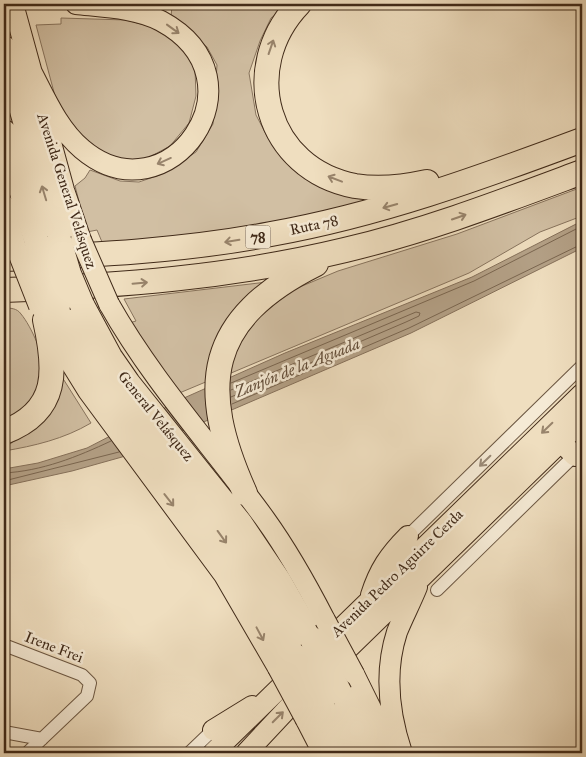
<svg xmlns="http://www.w3.org/2000/svg" width="586" height="757" viewBox="0 0 586 757" font-family="'IM FELL Great Primer',serif">
  <rect width="100%" height="100%" fill="#efdebf"/>
  <filter id="stains"><feTurbulence type="fractalNoise" baseFrequency=".004" numOctaves="4"/><feColorMatrix values="0 0 0 0 .2 0 0 0 0 .09 0 0 0 0 .02 0 0 0 .5 -.17"/></filter>
  <radialGradient id="worn" r=".72"><stop offset=".6" stop-color="#630" stop-opacity="0"/><stop offset="1" stop-color="#630" stop-opacity=".3"/></radialGradient>
  <path fill="#d1bfa3" stroke="#88745e" d="M172 4H290L271 18 260 41 249 73 256 115 268 138 291 165 319 187 355 197 389 199 297 222 182 239 102 242 97 230 87 232 75 186 85 178 90 170 120 181 139 182 162 174 196 152 213 124 217 65 207 47 171 18Z
    M61 18 126 20 156 28 182 46 195 69 196 96 189 123 170 146 146 159 118 162 78 139 55 96 36 25 61 24Z
    M582 187V216L540 232 469 273 224 376 235 337 283 294 338 271 457 234Z
    M267 282 208 381 177 394 129 323 136 321 124 299Z
    M4 308C10 308 17 308 21 314 31 326 46 358 43 374 39 397 21 409 4 423Z
    M62 377 91 423C64 439 34 446 4 451V446L10 444C41 422 55 417 62 377Z"/>
  <path fill="#b4a187" stroke="#86715b" d="M582 221V248L411 333 122 457 72 471 4 486V469L38 463 87 448 184 398 285 353 472 277Z"/>
  <g fill="none" stroke-linecap="round" stroke-linejoin="round">
    <path stroke="#7a6650" stroke-width="1" d="M231 383 474 281 582 226
      M231 390 416 312 420 313 419 316 406 322 231 397
      M232 404 409 328 582 244
      M4 473C42 471 77 457 111 441
      M4 481 119 452"/>
    <defs>
      <path id="minor" d="M408 536 582 366
        M437 590 582 448
        M4 645 82 675 90 683 87 696 27 753
        M4 732 42 739
        M189 753 213 730"/>
      <path id="primary" d="M13 4 64 190 81 240
        M29 67C44 95 57 128 82 149 168 222 270 80 161 21 136 8 104 7 76 4
        M4 205 15 245
        M109 304C153 382 213 447 265 519 288 551 307 585 325 620
        M49 328 88 391 224 575 278 668
        M561 442 575 456
        M371 595C379 570 389 555 408 536
        M322 647 582 394
        M331 665 582 421
        M354 674 392 751
        M306 720 323 753
        M213 730 252 706
        M213 753 297 671
        M246 753 306 689
        M402 753C389 714 384 672 397 632 403 617 411 602 417 587"/>
      <path id="motorway" d="M299 4C238 68 266 169 355 186 379 190 404 187 427 182
        M4 48 59 240
        M4 132 36 240
        M4 259C93 255 183 251 271 234 378 215 480 178 582 140
        M4 290C119 286 233 277 345 250 426 231 504 201 582 172
        M58 305 89 362 123 411 182 484 246 571 294 655
        M82 305 110 357 128 383 240 523 279 581 312 639
        M4 432C60 411 56 369 45 320
        M245 493C197 386 206 319 316 264
        M340 693 371 753
        M324 710 346 753"/>
    </defs>
    <use href="#minor" stroke="#6c5742" stroke-width="14"/>
    <use href="#primary" stroke="#402a19" stroke-width="22"/>
    <use href="#motorway" stroke="#402a19" stroke-width="26"/>
    <use href="#minor" stroke="#f5ead5" stroke-width="12"/>
    <use href="#primary" stroke="#efdebf" stroke-width="20"/>
    <use href="#motorway" stroke="#efdebf" stroke-width="24"/>
    <defs>
      <path id="primary-bridge" d="M81 240 109 304
        M15 245 39 306
        M325 620 354 674
        M278 668 306 720"/>
      <path id="motorway-bridge" d="M36 240 58 305
        M59 240 69 274 82 305
        M312 639 340 693
        M294 655 324 710"/>
    </defs>
    <use href="#primary-bridge" stroke="#402a19" stroke-width="22" stroke-linecap="butt"/>
    <use href="#motorway-bridge" stroke="#402a19" stroke-width="26" stroke-linecap="butt"/>
    <use href="#primary-bridge" stroke="#efdebf" stroke-width="20"/>
    <use href="#motorway-bridge" stroke="#efdebf" stroke-width="24"/>
  </g>
  <defs><path id="oneway-shaft" d="M-6 0H5M1.5-3L5.5 0L1.5 3" fill="none" stroke-width="1.6" stroke-linecap="round" stroke-linejoin="round" transform="scale(1.25)"/></defs>
  <g stroke="#98846c">
    <use href="#oneway-shaft" transform="translate(173 29) rotate(36)"/>
    <use href="#oneway-shaft" transform="translate(271 47) rotate(-71)"/>
    <use href="#oneway-shaft" transform="translate(164 161) rotate(156)"/>
    <use href="#oneway-shaft" transform="translate(335 179) rotate(-159)"/>
    <use href="#oneway-shaft" transform="translate(44 193) rotate(-107)"/>
    <use href="#oneway-shaft" transform="translate(390 206) rotate(164)"/>
    <use href="#oneway-shaft" transform="translate(459 217) rotate(-19)"/>
    <use href="#oneway-shaft" transform="translate(232 241) rotate(171)"/>
    <use href="#oneway-shaft" transform="translate(140 283) rotate(-5)"/>
    <use href="#oneway-shaft" transform="translate(547 428) rotate(136)"/>
    <use href="#oneway-shaft" transform="translate(169 500) rotate(52)"/>
    <use href="#oneway-shaft" transform="translate(222 537) rotate(54)"/>
    <use href="#oneway-shaft" transform="translate(260 634) rotate(62)"/>
    <use href="#oneway-shaft" transform="translate(278 717) rotate(-45)"/>
  </g>
  <use stroke="#9a8a77" href="#oneway-shaft" transform="translate(485 461) rotate(136)"/>
  <g text-anchor="middle" stroke-width="5" stroke-linejoin="round" paint-order="stroke">
    <rect fill="#f5ead5" stroke="#766451" stroke-width="1" x="245.5" y="225.5" width="25" height="23" rx="4"/>
    <g font-size="14" font-weight="bold" fill="#402a19">
      <text x="258" y="242">78</text>
    </g>
    <g font-size="15" fill="#402a19" stroke="#f5ead5">
      <text transform="translate(67 191) rotate(72)" y="5">Avenida General Velásquez</text>
      <text transform="translate(314 225) rotate(-12)" y="5">Ruta 78</text>
      <text transform="translate(156 416) rotate(51)" y="5">General Velásquez</text>
      <text transform="translate(397 573) rotate(-44)" y="5">Avenida Pedro Aguirre Cerda</text>
      <text transform="translate(54 647) rotate(21)" y="5">Irene Frei</text>
    </g>
    <g font-size="16" font-style="italic" fill="#634e3a" stroke="#f5ead5">
      <text transform="translate(297 367) rotate(-22)" y="6">Zanjón de la Aguada</text>
    </g>
  </g>
  <rect width="586" height="757" fill="none" stroke="#efdebf" stroke-width="20"/>
  <rect x="5" y="5" width="576" height="747" fill="none" stroke="#402a19" stroke-width="2.5"/>
  <rect x="10" y="10" width="566" height="737" fill="none" stroke="#402a19"/>
  <rect width="100%" height="100%" filter="url(#stains)"/>
  <rect width="100%" height="100%" fill="url(#worn)"/>
</svg>
